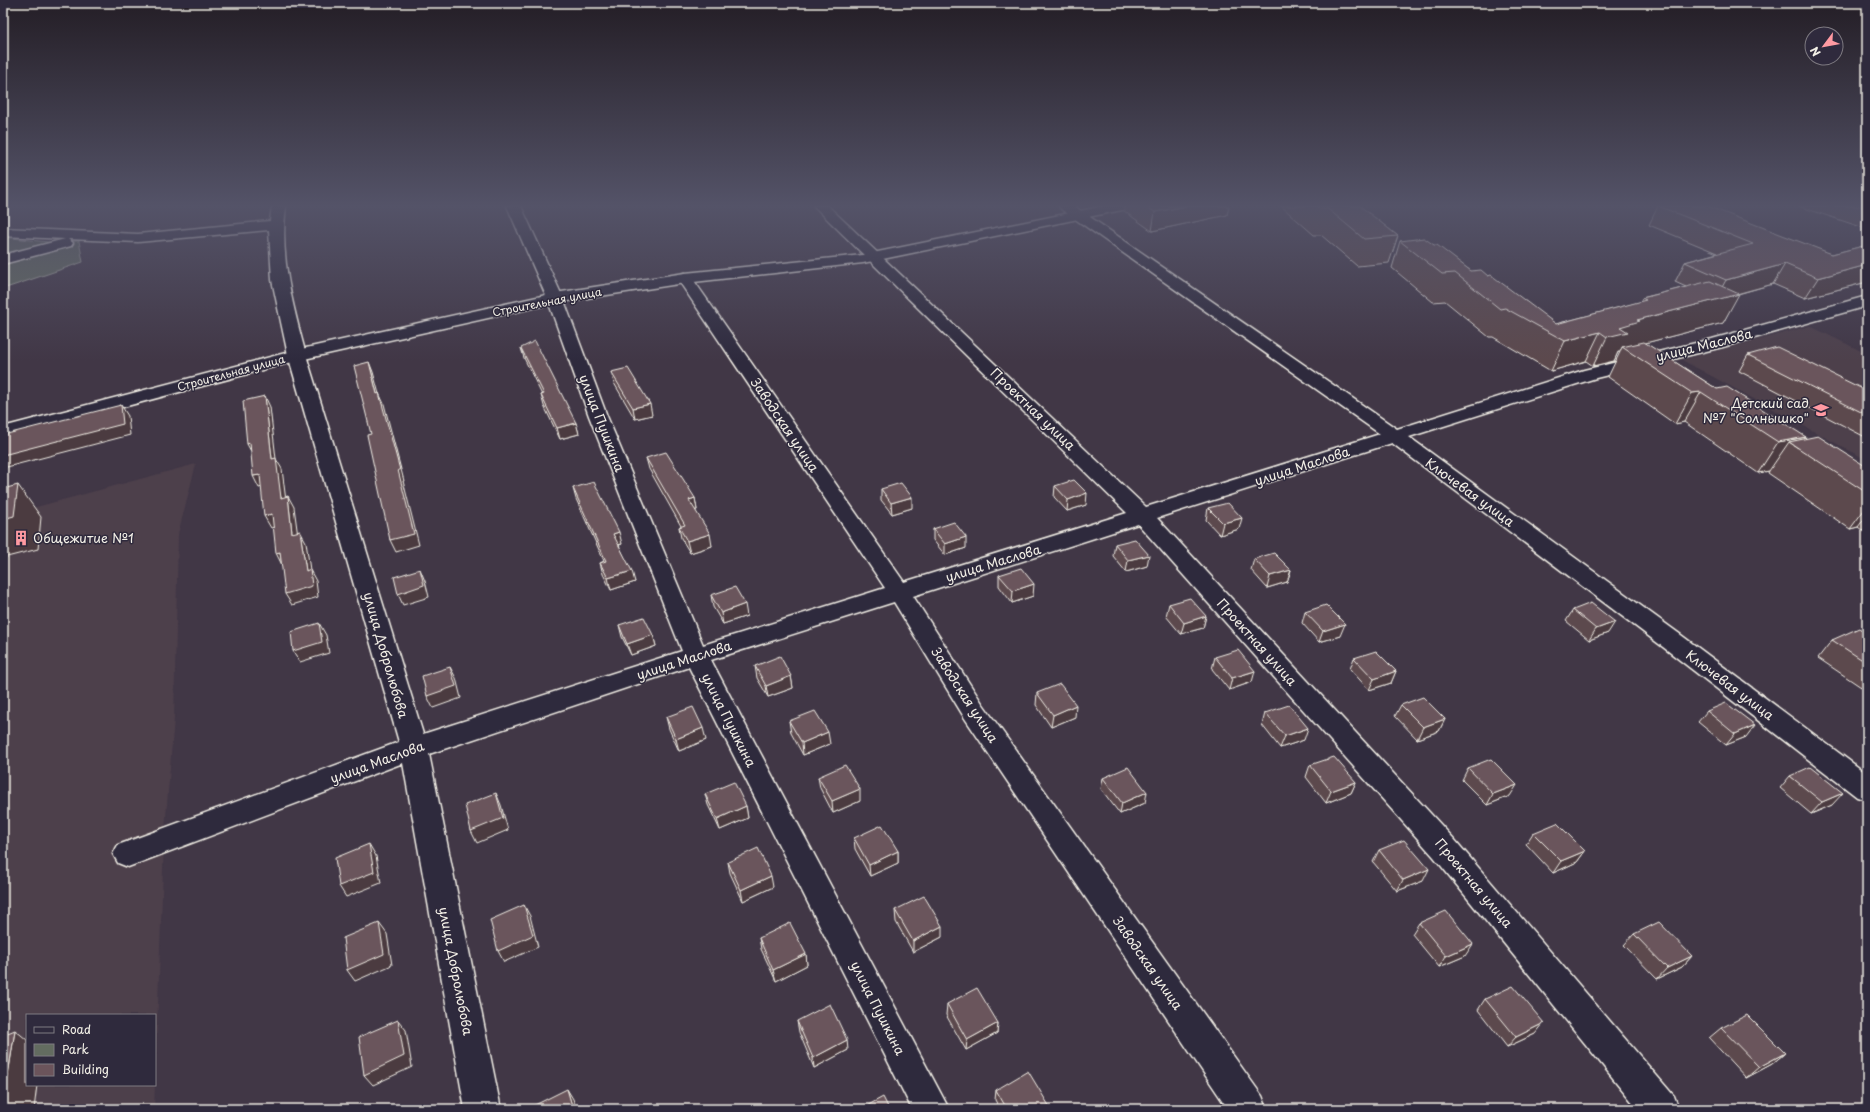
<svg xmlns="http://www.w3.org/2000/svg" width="1870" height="1112" viewBox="0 0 1870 1112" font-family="'Playpen Sans',sans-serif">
  <rect width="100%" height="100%" fill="#413746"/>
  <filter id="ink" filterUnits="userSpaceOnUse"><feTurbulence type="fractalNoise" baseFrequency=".025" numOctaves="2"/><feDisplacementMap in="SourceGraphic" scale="8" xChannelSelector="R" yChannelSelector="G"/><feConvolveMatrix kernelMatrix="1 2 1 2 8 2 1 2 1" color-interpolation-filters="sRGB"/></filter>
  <g filter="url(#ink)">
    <path fill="#4e404c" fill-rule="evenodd" d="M1810 326 1867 354V460L1682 360Z
      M196 464 178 534 174 718 164 841 154 1109H3V516ZM27 1015H155V1085H27Z"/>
    <path fill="#636c60" stroke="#acaea4" d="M3 237 48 242 79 241 83 262 3 289Z"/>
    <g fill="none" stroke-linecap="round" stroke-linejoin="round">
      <defs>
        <path id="minor" d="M272 206H286C279 257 293 306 306 355L423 734 682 651 589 416 547 298 507 206H521L563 298 607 416 703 645 885 588 677 278 680 275 685 273 690 275 904 582 1127 513 814 206H828L1146 507 1380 434 1061 209 1059 206H1074L1397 429 1584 370 1712 339 1867 296V306L1723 347 1596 378 1409 437 1681 635 1867 774V800L1857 797 1663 647 1392 443 1157 518 1454 839 1674 1096 1679 1109H1638L1434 857 1138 524 913 596 982 703 1262 1096 1267 1109H1228L964 717 894 602 711 660 949 1109H912L689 667 429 754 501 1109H465L403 763 128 867 118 863 113 854 118 845 399 742 288 355 272 280 269 230 138 242 68 239 73 243 71 246 3 264V255L65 239 3 236V228L138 234 270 221Z"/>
        <path id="tertiary" d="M1104 206H1129L1127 209 1122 210 863 263 685 283 555 303 300 360 3 439V427L297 350 555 293 685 273 863 255Z"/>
      </defs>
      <use href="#minor" stroke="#f4f1e8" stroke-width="3"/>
      <use href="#tertiary" stroke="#f4f1e8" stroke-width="3"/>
      <use href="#minor" fill="#2f2a3d" fill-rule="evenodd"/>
      <use href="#tertiary" fill="#2f2a3d" fill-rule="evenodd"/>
    </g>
    <path fill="#5c484e" stroke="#f4f1e8" d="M1124 206H1229L1227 215 1152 231 1124 211Z
      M1281 206H1360L1398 236 1389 263 1357 266 1321 235H1314Z
      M1658 206 1832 254 1867 245V285L1863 283 1805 298 1773 284 1738 294 1723 323 1645 343 1717 389 1805 439 1867 467V534L1858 527 1850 529 1768 473 1769 471 1758 473 1684 422 1675 424 1608 377 1620 352H1618L1614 361 1593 366 1586 361 1551 371 1493 337H1489L1445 301 1433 302 1392 268 1400 241 1434 245 1471 271 1556 324 1640 302 1642 298 1686 287 1675 282 1685 262 1717 253 1649 225Z
      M1798 206H1867V229Z
      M521 348 576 423 579 434 560 439 544 406 541 395H542L524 358Z
      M1748 355 1867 391V438L1739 371Z
      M611 372 652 415 635 419 614 383Z
      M646 458 695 498 697 510H695L712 546 690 553 681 538 679 527 681 526 649 469Z
      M1055 486 1086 505 1067 511 1054 497Z
      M573 488 622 544 619 545 635 582 611 590 603 574 600 563 604 561 576 499Z
      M881 489 912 508 892 514 881 500Z
      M1208 508 1239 529 1220 535 1206 520Z
      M933 529 966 548 945 555 933 540Z
      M1115 544 1147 566 1126 572 1113 556Z
      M1254 559 1291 570 1287 582 1267 588 1251 570Z
      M999 575 1033 596 1012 603 999 586Z
      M711 595 747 616 723 624 713 607Z
      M1169 604 1206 616 1203 628 1181 634 1166 616Z
      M1573 610 1608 633 1589 640 1566 621Z
      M1305 612 1340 636 1319 642 1302 623Z
      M619 625 653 635 656 646 631 655 622 637Z
      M1867 634V691L1818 658 1832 640Z
      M1215 657 1252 682 1229 690 1212 669Z
      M1354 658 1396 671 1391 683 1369 690 1350 669Z
      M755 666 791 676 793 688 768 697 757 678Z
      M1037 693 1075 717 1051 727 1036 705Z
      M1401 705 1445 719 1439 731 1417 739 1395 716Z
      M1707 711 1746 737 1726 745 1698 722Z
      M1265 713 1304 740 1280 748 1262 725Z
      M666 717 706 740 679 751 669 729Z
      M789 721 830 744 803 755 791 733Z
      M1310 765 1356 782 1351 793 1326 803 1306 777Z
      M1468 768 1510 796 1487 805 1462 780Z
      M1790 776 1832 805 1811 814 1780 788Z
      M818 777 860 801 833 813 820 788Z
      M1103 778 1145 803 1120 814 1101 789Z
      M705 794 746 806 748 818 720 830 708 805Z
      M1533 833 1585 851 1577 862 1553 873 1526 844Z
      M854 838 898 851V863L870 876 855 849Z
      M1379 850 1423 881 1397 891 1373 862Z
      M728 862 773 887 743 901 730 873Z
      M895 910 942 937 913 952 896 922Z
      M1419 923 1465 956 1439 967 1412 934Z
      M1634 934 1692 956 1682 967 1657 979 1624 945Z
      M759 938 806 954 807 965 776 981 761 949Z
      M1485 999 1535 1034 1507 1047 1478 1010Z
      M947 1004 998 1023 997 1033 966 1050 946 1015Z
      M797 1021 848 1050 814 1068 799 1032Z
      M1721 1028 1785 1053 1772 1064 1746 1078 1709 1038Z
      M996 1090 1051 1109H1000L995 1100Z"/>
    <path fill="#4b3b40" stroke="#f4f1e8" d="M1187 206H1229L1227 215 1152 231 1155 212Z
      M1785 264 1773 284 1722 298 1739 294 1723 323 1626 348 1622 347 1620 352H1618L1614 361 1593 366 1607 337 1620 327 1637 320 1715 300 1726 280Z
      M1867 265V278L1863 283 1805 298 1818 278Z
      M1600 332 1586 361 1551 371 1565 341Z
      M369 362 373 372 382 405 377 394Z
      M1701 392 1684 422 1675 424 1692 393Z
      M379 393 384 404 404 481H403L419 545 396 552 390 540Z
      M265 396 270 407 276 459 282 469 287 509 281 498 272 459Z
      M650 404 652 415 635 419 633 408Z
      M121 405 128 416 130 435 3 468V455Z
      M576 423 579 434 560 439 557 428Z
      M1806 437 1798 448 1789 442 1769 471 1758 473 1778 442Z
      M250 443 253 455 247 444Z
      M260 475 266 486 259 488 253 476Z
      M18 485 41 517 38 549 3 558V519Z
      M1087 493 1086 505 1067 511 1068 500Z
      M288 496 294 507 299 544 292 533Z
      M912 497V508L892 514 891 503Z
      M695 498 697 510 692 511 689 500Z
      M1867 506V515L1858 527 1850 529Z
      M272 514 278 526 271 528 264 516Z
      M1242 518 1239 529 1220 535 1223 523Z
      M300 531 306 542 310 570 316 581 318 597 292 605 285 594 306 571Z
      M619 532 622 544 617 545 613 534Z
      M710 534 712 546 690 553 687 541Z
      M966 537V548L945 555V544Z
      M280 552 282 565 276 553Z
      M1149 555 1147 566 1126 572 1128 560Z
      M420 569 425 581 429 597 403 605 398 594Z
      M1291 570 1287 582 1267 588 1270 576Z
      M632 571 635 582 611 590 608 578Z
      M1034 584 1033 596 1012 603 1013 591Z
      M745 604 747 616 723 624 721 613Z
      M1206 616 1203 628 1181 634 1184 623Z
      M1615 622 1608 633 1589 640 1596 629Z
      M319 623 326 635 329 653 300 662 293 651Z
      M1345 624 1340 636 1319 642 1323 631Z
      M653 635 656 646 631 655 627 644Z
      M450 667 456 678 461 698 433 708 427 696Z
      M1255 671 1252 682 1229 690 1232 678Z
      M1396 671 1391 683 1369 690 1374 679Z
      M791 676 793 688 768 697 766 686Z
      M1076 705 1075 717 1051 727 1053 715Z
      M1445 719 1439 731 1417 739 1423 727Z
      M1755 725 1746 737 1726 745 1735 734Z
      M703 728 706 740 679 751 676 739Z
      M1308 728 1304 740 1280 748 1285 736Z
      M828 732 830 744 803 755 802 743Z
      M1356 782 1351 793 1326 803 1331 791Z
      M1517 785 1510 796 1487 805 1493 794Z
      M860 789V801L833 813 832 801Z
      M1147 792 1145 803 1120 814 1122 803Z
      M496 793 501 805 508 830 477 843 471 831Z
      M1843 793 1832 805 1811 814 1822 802Z
      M746 806 748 818 720 830 717 819Z
      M369 844 376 856 381 883 346 897 339 886Z
      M898 851V863L870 876 869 865Z
      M1585 851 1577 862 1553 873 1561 861Z
      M1429 869 1423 881 1397 891 1403 880Z
      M771 876 773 887 743 901 741 890Z
      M524 905 530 916 538 947 504 962 498 951Z
      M379 923 387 934 392 965 355 981 347 970Z
      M942 926V937L913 952V941Z
      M1473 944 1465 956 1439 967 1446 956Z
      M806 954 807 965 776 981 773 970Z
      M1692 956 1682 967 1657 979 1667 968Z
      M398 1020 406 1030 412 1067 373 1085 364 1075Z
      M998 1023 997 1033 966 1050 967 1040Z
      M1544 1023 1535 1034 1507 1047 1516 1037Z
      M15 1030 27 1040V1085H37L34 1109H3Z
      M847 1040 848 1050 814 1068 813 1058Z
      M1785 1053 1772 1064 1746 1078 1759 1067Z
      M567 1089 573 1099 576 1109H573Z"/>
    <path fill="#6b545b" stroke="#f4f1e8" d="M1145 206H1187L1155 212Z
      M1316 206H1360L1398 236 1364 239 1328 209H1320Z
      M1658 206H1707L1832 254 1867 245V265L1818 278 1785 264 1726 280 1685 262 1753 244Z
      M1424 238 1434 245H1437L1471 271 1481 270 1488 276 1491 275 1556 324 1646 300 1642 298 1710 281 1739 294 1637 320 1640 321 1620 327 1628 332 1607 337 1600 332 1565 341 1505 308 1500 309 1455 273 1442 274 1400 241Z
      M535 341 576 423 557 428 541 395 544 394 521 348Z
      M1644 342 1717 389 1727 387 1806 437 1778 442 1701 392 1692 393 1622 347Z
      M1777 347 1867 391V415L1748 355Z
      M369 362 377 394 379 393 400 470H398L414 534 390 540 367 435 371 434 354 366Z
      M628 368 650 404 633 408 611 372Z
      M265 396 272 459 276 458 281 498 288 496 292 533 300 531 306 571 310 569 312 586 285 594 280 552 276 553 272 514 264 516 260 475 253 476 250 443 247 444 243 401Z
      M121 405 123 424 3 455V435Z
      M1818 436 1867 467V493L1789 442Z
      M666 452 695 498 689 500 710 534 687 541 679 527 685 525 646 458Z
      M1074 480 1087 493 1068 500 1055 486Z
      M594 482 619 532 613 534 632 571 608 578 600 563 606 561 573 488Z
      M901 483 912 497 891 503 881 489Z
      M18 485 14 516 3 519V489Z
      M1228 503 1242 518 1223 523 1208 508Z
      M954 522 966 537 945 544 933 529Z
      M1135 539 1149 555 1128 560 1115 544Z
      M1274 553 1291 570 1270 576 1254 559Z
      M1021 568 1034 584 1013 591 999 575Z
      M420 569 424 585 398 594 394 577Z
      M735 587 745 604 721 613 711 595Z
      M1190 598 1206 616 1184 623 1169 604Z
      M1591 603 1615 622 1596 629 1573 610Z
      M1326 605 1345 624 1323 631 1305 612Z
      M644 617 653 635 627 644 619 625Z
      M319 623 322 642 293 651 291 632Z
      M1859 628 1867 634V663L1832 640Z
      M1238 650 1255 671 1232 678 1215 657Z
      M1376 651 1396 671 1374 679 1354 658Z
      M780 656 791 676 766 686 755 666Z
      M450 667 456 686 427 696 422 676Z
      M1060 684 1076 705 1053 715 1037 693Z
      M1423 697 1445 719 1423 727 1401 705Z
      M1726 703 1755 725 1735 734 1707 711Z
      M1289 705 1308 728 1285 736 1265 713Z
      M693 707 703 728 676 739 666 717Z
      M815 711 828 732 802 743 789 721Z
      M1334 757 1356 782 1331 791 1310 765Z
      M1491 759 1517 785 1493 794 1468 768Z
      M845 765 860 789 832 801 818 777Z
      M1128 767 1147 792 1122 803 1103 778Z
      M1810 767 1843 793 1822 802 1790 776Z
      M734 782 746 806 717 819 705 794Z
      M496 793 503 818 471 831 465 805Z
      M1557 823 1585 851 1561 861 1533 833Z
      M882 825 898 851 869 865 854 838Z
      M1404 840 1429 869 1403 880 1379 850Z
      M369 844 374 872 339 886 335 858Z
      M758 848 771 876 741 890 728 862Z
      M924 896 942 926 913 941 895 910Z
      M524 905 533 935 498 951 490 920Z
      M1446 911 1473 944 1446 956 1419 923Z
      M1659 922 1692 956 1667 968 1634 934Z
      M379 923 384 954 347 970 343 938Z
      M790 923 806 954 773 970 759 938Z
      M1513 986 1544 1023 1516 1037 1485 999Z
      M977 988 998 1023 967 1040 947 1004Z
      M830 1004 847 1040 813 1058 797 1021Z
      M1747 1015 1785 1053 1759 1067 1721 1028Z
      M398 1020 404 1056 364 1075 359 1037Z
      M15 1030 3 1106V1035Z
      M1028 1071 1051 1109H1007L996 1090Z
      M567 1089 573 1109H529V1108Z
      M883 1097 889 1109H861Z"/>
  </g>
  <linearGradient id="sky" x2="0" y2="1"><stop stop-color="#241e26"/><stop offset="0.57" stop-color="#545368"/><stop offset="1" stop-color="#545368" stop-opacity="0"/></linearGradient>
  <rect width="1870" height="361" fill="url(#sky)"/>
  <defs>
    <symbol id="school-bare" viewBox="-9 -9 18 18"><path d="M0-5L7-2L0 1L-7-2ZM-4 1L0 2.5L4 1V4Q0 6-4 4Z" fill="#ff9aa2" stroke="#2f2a3d" stroke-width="2.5" paint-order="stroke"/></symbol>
    <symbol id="building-bare" viewBox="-9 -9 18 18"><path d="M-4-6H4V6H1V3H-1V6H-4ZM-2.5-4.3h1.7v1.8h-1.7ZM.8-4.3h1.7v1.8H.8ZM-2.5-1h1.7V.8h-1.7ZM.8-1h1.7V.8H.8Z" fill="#ff9aa2" stroke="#2f2a3d" stroke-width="2.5" paint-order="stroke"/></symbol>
  </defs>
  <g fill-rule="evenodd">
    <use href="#school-bare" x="1810" y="399" width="22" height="22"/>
    <use href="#building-bare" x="10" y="527" width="22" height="22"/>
  </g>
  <g text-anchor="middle" stroke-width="3" stroke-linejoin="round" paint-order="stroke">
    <g font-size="11" fill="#f4f1e8" stroke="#2f2a3d">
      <text transform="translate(547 302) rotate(-11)" y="4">Строительная улица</text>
      <text transform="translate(231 373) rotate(-15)" y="4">Строительная улица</text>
    </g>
    <g font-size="13" fill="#f4f1e8" stroke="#2f2a3d">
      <text transform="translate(1704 345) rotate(-14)" y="5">улица Маслова</text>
      <text transform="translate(1033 409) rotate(44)" y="5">Проектная улица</text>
      <text transform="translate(602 423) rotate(69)" y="5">улица Пушкина</text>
      <text transform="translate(785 425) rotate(56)" y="5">Заводская улица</text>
      <text transform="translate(1302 466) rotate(-18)" y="5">улица Маслова</text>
      <text transform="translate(1470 492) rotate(36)" y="5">Ключевая улица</text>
      <text transform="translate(993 563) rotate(-17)" y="5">улица Маслова</text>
      <text transform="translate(1257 642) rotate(48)" y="5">Проектная улица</text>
      <text transform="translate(386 655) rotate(74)" y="5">улица Добролюбова</text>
      <text transform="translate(684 660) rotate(-18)" y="5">улица Маслова</text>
      <text transform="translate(1730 685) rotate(37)" y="5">Ключевая улица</text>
      <text transform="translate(965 695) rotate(57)" y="5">Заводская улица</text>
      <text transform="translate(729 720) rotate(63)" y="5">улица Пушкина</text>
      <text transform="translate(377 762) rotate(-20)" y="5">улица Маслова</text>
      <text transform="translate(1474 883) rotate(50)" y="5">Проектная улица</text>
      <text transform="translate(1148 963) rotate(55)" y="5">Заводская улица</text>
      <text transform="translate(456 971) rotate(79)" y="5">улица Добролюбова</text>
      <text transform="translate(878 1008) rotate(63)" y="5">улица Пушкина</text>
    </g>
    <g font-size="13" fill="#f4f1e8" stroke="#2f2a3d" text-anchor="end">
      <text x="1809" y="408">Детский сад<tspan x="1809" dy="15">№7 "Солнышко"</tspan></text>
      <text x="33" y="543" text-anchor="start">Общежитие №1</text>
    </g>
  </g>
  <rect width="1870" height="1112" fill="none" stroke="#2f2a3d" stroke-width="16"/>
  <rect x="8" y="8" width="1854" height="1096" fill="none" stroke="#f4f1e8" stroke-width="1.5" filter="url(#ink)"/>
  <rect x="26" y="1014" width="130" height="72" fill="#2f2a3d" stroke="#7e7a81"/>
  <rect x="34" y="1027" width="20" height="6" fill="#2f2a3d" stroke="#7e7a81"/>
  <text x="62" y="1034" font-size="12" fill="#f4f1e8">Road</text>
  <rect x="34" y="1044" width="20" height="12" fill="#636c60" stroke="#7e7a81"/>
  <text x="62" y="1054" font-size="12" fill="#f4f1e8">Park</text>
  <rect x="34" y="1064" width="20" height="12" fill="#6b545b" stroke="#7e7a81"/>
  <text x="62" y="1074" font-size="12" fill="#f4f1e8">Building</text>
  <g transform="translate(1824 46) rotate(238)"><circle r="19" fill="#2f2a3d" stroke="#7e7a81"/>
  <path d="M0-3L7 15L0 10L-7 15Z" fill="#ff9aa2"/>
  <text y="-6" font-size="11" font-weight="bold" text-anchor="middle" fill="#f4f1e8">N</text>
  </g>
</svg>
